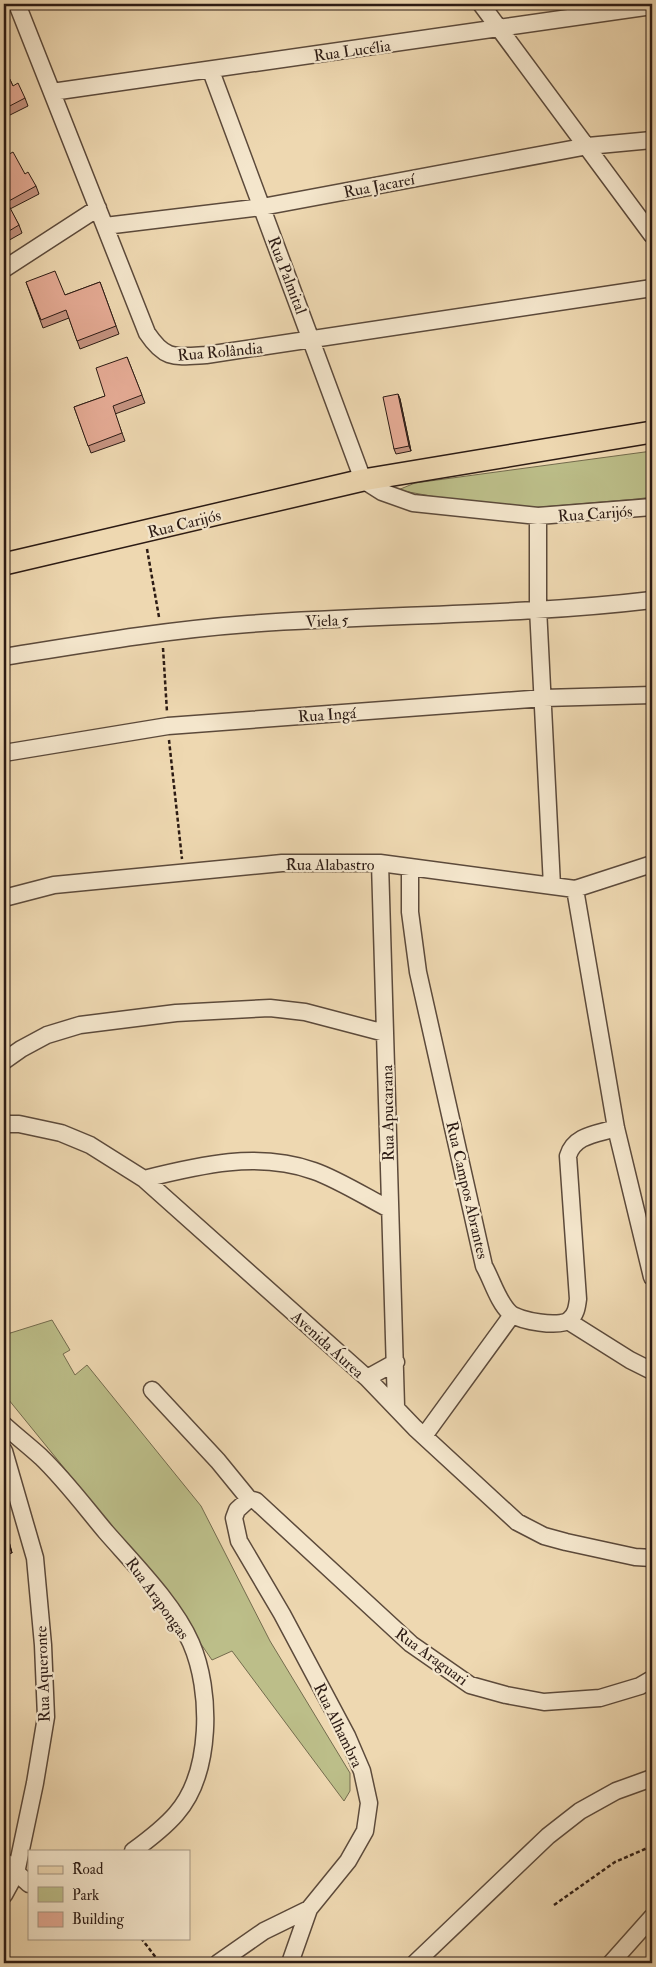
<svg xmlns="http://www.w3.org/2000/svg" width="656" height="1967" viewBox="0 0 656 1967" font-family="'IM FELL Double Pica',serif">
  <rect width="100%" height="100%" fill="#eed8b1"/>
  <filter id="stains"><feTurbulence type="fractalNoise" baseFrequency=".004" numOctaves="4"/><feColorMatrix values="0 0 0 0 .2 0 0 0 0 .09 0 0 0 0 .02 0 0 0 .5 -.17"/></filter>
  <radialGradient id="worn" r=".72"><stop offset=".6" stop-color="#630" stop-opacity="0"/><stop offset="1" stop-color="#630" stop-opacity=".3"/></radialGradient>
  <path fill="#bcbe89" stroke="#746c4e" d="M652 451V497L637 499 529 508 463 502 398 490 415 483Z
    M52 1320 70 1350 63 1354 75 1375 87 1365 201 1506 270 1641 350 1773V1791L344 1801 232 1651 212 1660 165 1592 4 1394V1335Z"/>
  <g fill="none" stroke-linecap="round" stroke-linejoin="round">
    <defs>
      <path id="minor" d="M17 4 147 333C165 360 174 357 206 355L652 288
        M481 4 652 235
        M211 71 363 480 382 492 413 503 538 516 652 507
        M52 92 652 6
        M105 226 262 207 588 146 652 140
        M4 269 98 208
        M538 516V608L552 886
        M4 657C85 644 166 630 248 624 382 614 518 616 652 600
        M4 753 168 726 544 698 652 695
        M380 863 396 1406
        M410 867V912L418 972 484 1266C492 1280 498 1302 510 1313 519 1321 560 1328 569 1320 576 1315 577 1307 578 1299L568 1156C574 1135 597 1134 616 1128
        M575 889 616 1128 652 1277
        M4 898 54 885 282 863H380L575 889 652 864
        M4 1061 21 1049 47 1035 80 1025 176 1013 270 1008 305 1012 385 1033
        M4 1124H19L61 1133 90 1145 144 1179 367 1378 415 1428 517 1522 544 1536 566 1542 635 1557 652 1558
        M144 1179C200 1165 258 1151 314 1171 337 1179 366 1197 389 1209
        M568 1321 630 1360 652 1371
        M367 1378 396 1362
        M152 1390 218 1461 249 1499
        M4 1425C16 1436 29 1446 41 1457 65 1480 85 1507 106 1532 134 1564 174 1604 191 1643 212 1691 212 1773 176 1814 164 1828 148 1840 133 1851
        M424 1436 512 1315
        M4 1451 35 1558 43 1645 46 1717 35 1783 16 1873 4 1895
        M4 1861 29 1884
        M218 1963 264 1931 309 1909
        M290 1963 309 1909 348 1861 365 1831 369 1803 362 1771 347 1736 282 1614 239 1541 234 1518 237 1510 249 1499 256 1501 411 1644 470 1685 506 1695 544 1702 600 1698 640 1686 652 1679
        M415 1963 548 1836 580 1811 616 1791 652 1778
        M611 1963 652 1917"/>
      <path id="major" d="M4 564 363 480 652 432"/>
    </defs>
    <use href="#minor" stroke="#5c4a3b" stroke-width="19"/>
    <use href="#major" stroke="#2c1b14" stroke-width="24"/>
    <path stroke="#2c1b14" stroke-width="2.5" stroke-dasharray="4 2.5" stroke-linecap="butt" d="M147 549 159 617
      M163 648 167 712
      M169 740 182 859
      M554 1905 615 1862 652 1846
      M141 1938 160 1963"/>
    <use href="#minor" stroke="#f4e6cc" stroke-width="16"/>
    <use href="#major" stroke="#eed8b1" stroke-width="21"/>
  </g>
  <path fill="#c59380" stroke="#2c1b14" d="M4 67 13 86 25 98 28 106 4 118Z
    M4 157 25 174 36 186 39 194 10 209 19 225 22 233 4 243Z
    M26 282 65 295 100 282 119 334 80 349 69 318 43 328Z
    M127 357 145 403 115 414 125 441 91 453 74 407 105 396Z
    M4 391 8 410 4 411Z
    M398 394 400 399 411 451 396 454 394 449Z
    M4 1522 12 1553 4 1555Z"/>
  <path fill="#a07868" stroke="#2c1b14" d="M4 391 8 410 5 403Z
    M398 394 400 399 411 451 409 446Z
    M4 1522 12 1553 8 1543 4 1526Z"/>
  <path fill="#e5ab95" stroke="#2c1b14" d="M4 67 13 86 18 83 25 98 4 109Z
    M13 152 25 174 28 172 36 186 7 202 19 225 4 234V157Z
    M55 271 65 295 100 282 116 326 77 341 66 310 41 320 26 282Z
    M127 357 142 395 113 406 122 433 88 446 74 407 105 396 96 368Z
    M398 394 409 446 394 449 383 397Z
    M4 1526 8 1543 4 1544Z"/>
  <g text-anchor="middle" stroke-width="4.5" stroke-linejoin="round" paint-order="stroke">
    <g font-size="16" fill="#2c1b14" stroke="#f4e6cc">
      <text transform="translate(352 50) rotate(-8)" y="6">Rua Lucélia</text>
      <text transform="translate(379 185) rotate(-11)" y="6">Rua Jacareí</text>
      <text transform="translate(288 275) rotate(69)" y="6">Rua Palmital</text>
      <text transform="translate(220 351) rotate(-5)" y="6">Rua Rolândia</text>
      <text transform="translate(595 513) rotate(-4)" y="6">Rua Carijós</text>
      <text transform="translate(184 523) rotate(-14)" y="6">Rua Carijós</text>
      <text transform="translate(327 620) rotate(-3)" y="6">Viela 5</text>
      <text transform="translate(327 714) rotate(-4)" y="6">Rua Ingá</text>
      <text x="330" y="870">Rua Alabastro</text>
      <text transform="translate(387 1113) rotate(-91)" y="6">Rua Apucarana</text>
      <text transform="translate(468 1190) rotate(77)" y="6">Rua Campos Abrantes</text>
      <text transform="translate(328 1344) rotate(42)" y="6">Avenida Áurea</text>
      <text transform="translate(158 1598) rotate(54)" y="6">Rua Arapongas</text>
      <text transform="translate(432 1656) rotate(36)" y="6">Rua Araguari</text>
      <text transform="translate(42 1674) rotate(-92)" y="6">Rua Aqueronte</text>
      <text transform="translate(339 1725) rotate(64)" y="6">Rua Alhambra</text>
    </g>
  </g>
  <rect width="656" height="1967" fill="none" stroke="#eed8b1" stroke-width="20"/>
  <rect x="5" y="5" width="646" height="1957" fill="none" stroke="#2c1b14" stroke-width="2.5"/>
  <rect x="10" y="10" width="636" height="1947" fill="none" stroke="#2c1b14"/>
  <rect x="28" y="1850" width="162" height="90" fill="#f4e6cc" stroke="#a49582"/>
  <rect x="38" y="1866" width="25" height="8" fill="#eed8b1" stroke="#a49582"/>
  <text x="72" y="1874" font-size="15" fill="#2c1b14">Road</text>
  <rect x="38" y="1887" width="25" height="15" fill="#bcbe89" stroke="#a49582"/>
  <text x="72" y="1900" font-size="15" fill="#2c1b14">Park</text>
  <rect x="38" y="1912" width="25" height="15" fill="#e5ab95" stroke="#a49582"/>
  <text x="72" y="1924" font-size="15" fill="#2c1b14">Building</text>
  <rect width="100%" height="100%" filter="url(#stains)"/>
  <rect width="100%" height="100%" fill="url(#worn)"/>
</svg>
